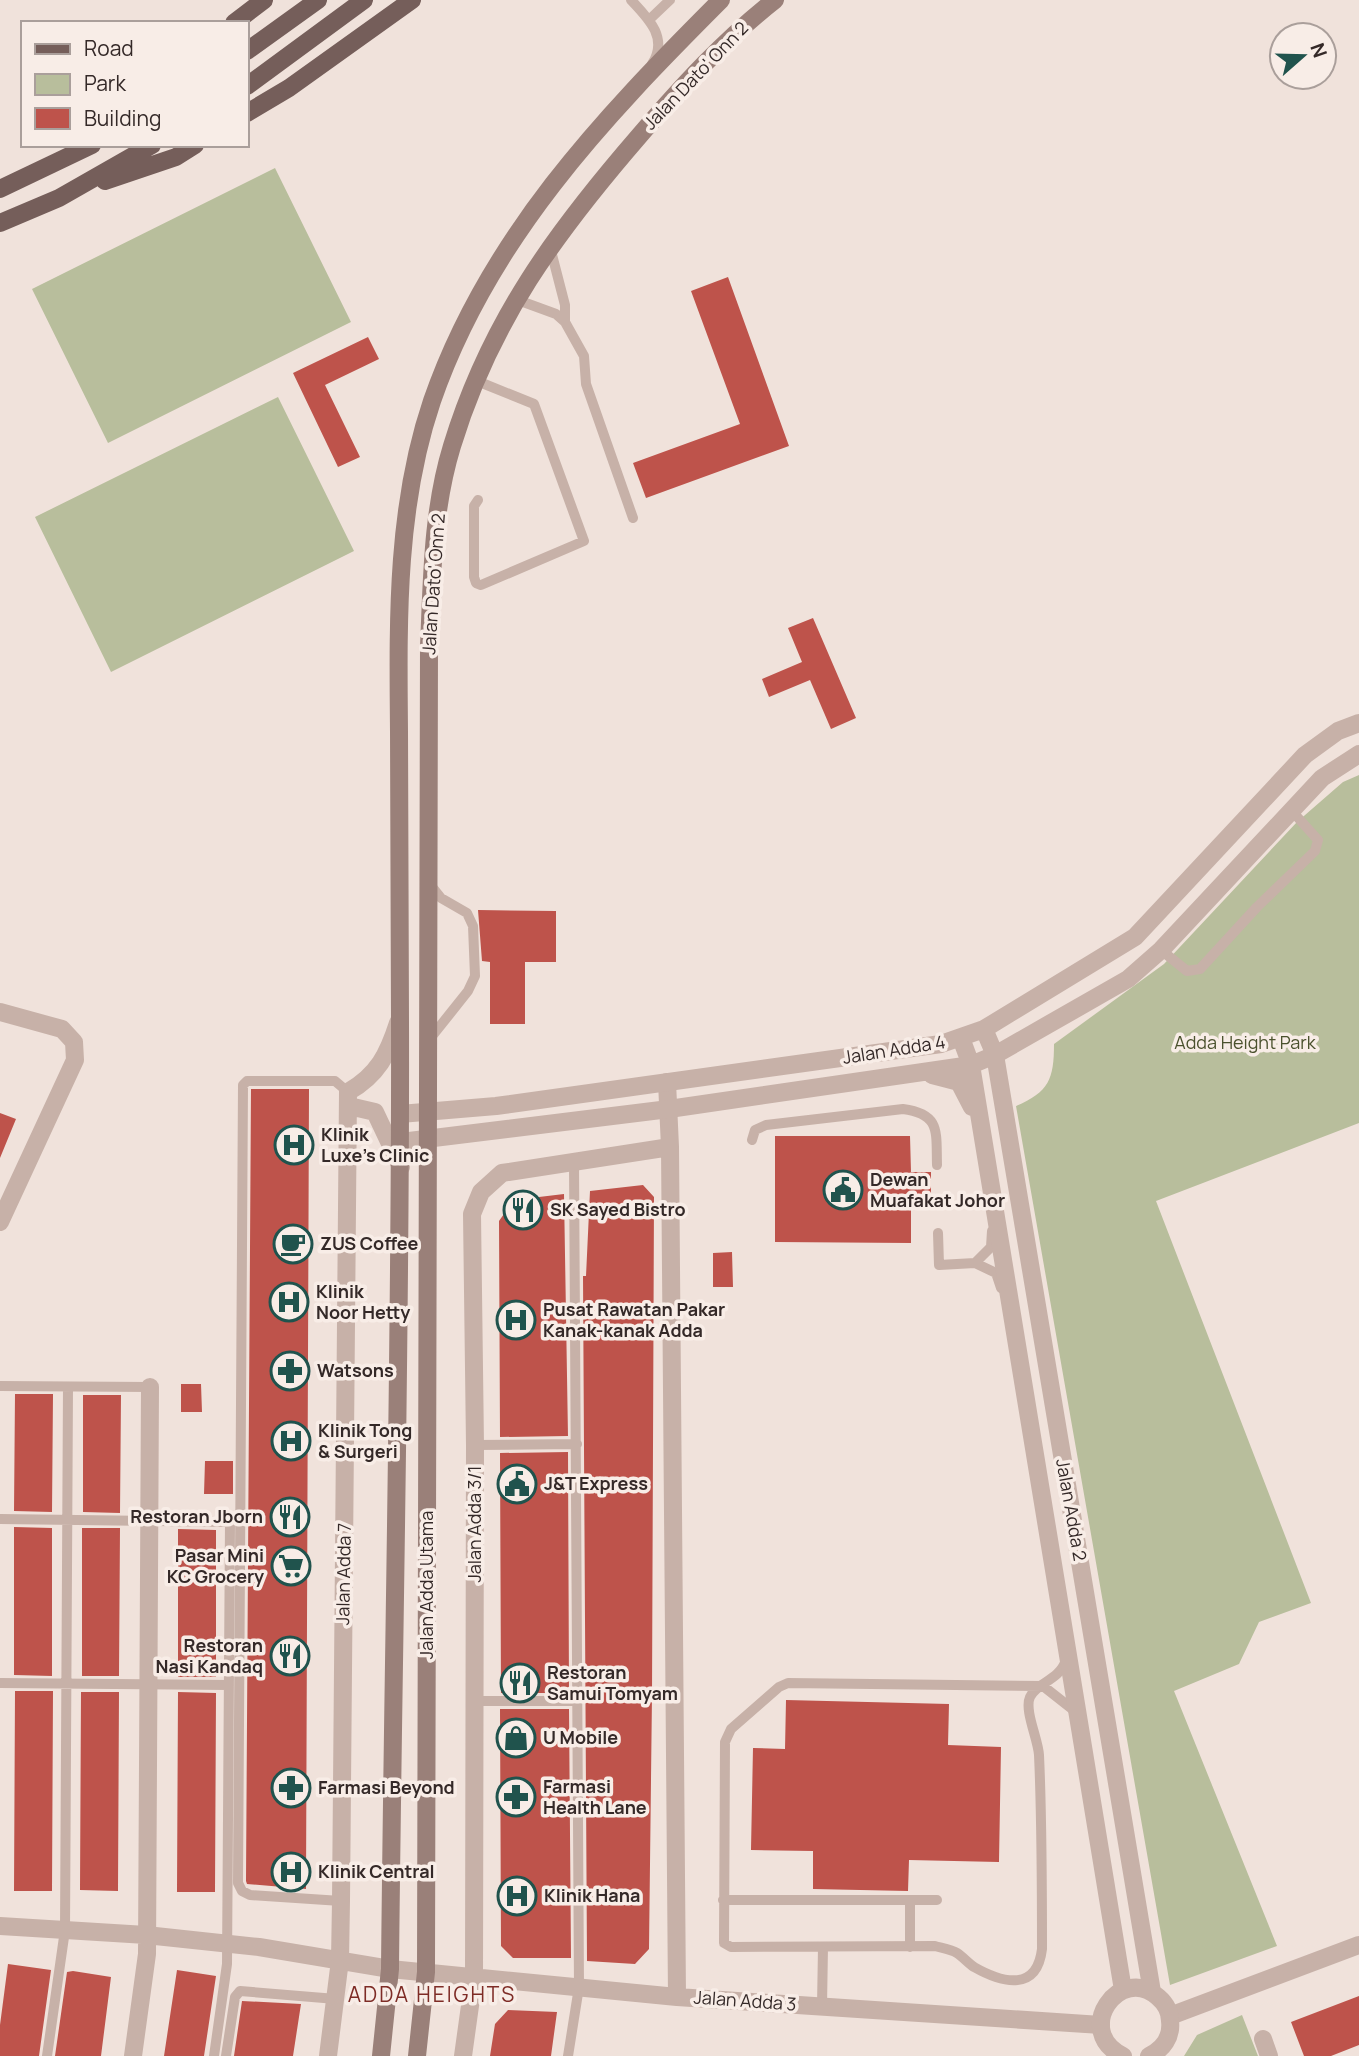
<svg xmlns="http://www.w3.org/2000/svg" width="1359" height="2056" viewBox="0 0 1359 2056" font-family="Manrope,sans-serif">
  <rect width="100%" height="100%" fill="#f0e2db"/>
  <path fill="#b8be9c" d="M275 168 351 322 108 443 32 289Z
    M278 397 354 551 111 672 35 517Z
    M1359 775V1123L1156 1201 1311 1603 1259 1622 1239 1664 1174 1691 1277 1946 1170 1985 1016 1106C1049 1092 1054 1079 1054 1044L1164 964 1297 822 1343 782Z
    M1242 2015 1258 2056H1184L1197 2035Z"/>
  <path fill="#be534b" d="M728 277 789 446 646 498 633 463 740 424 691 291Z
    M368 337 379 359 325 385 360 457 338 467 293 373Z
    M813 618 856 718 831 729 810 680 769 697 762 679 802 662 788 628Z
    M478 910 556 911V962H525V1024H490V962L482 961Z
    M251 1089H309L306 1889 247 1884 246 1881Z
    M0 1113 16 1119 0 1158Z
    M775 1136H910L911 1172H931V1208H911V1243L775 1242Z
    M643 1185 654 1197 652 1695 649 1949 635 1964 587 1961 583 1276H586L590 1191Z
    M564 1194 568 1436 500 1437 499 1221 514 1200Z
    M732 1252 733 1287H713V1253Z
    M181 1384H201L202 1412H181Z
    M15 1394H53L52 1512 14 1511Z
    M83 1395H121L120 1513 83 1512Z
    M568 1452 569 1693H501L500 1453Z
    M205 1461H233V1494H204Z
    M14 1527 52 1528V1676L14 1675Z
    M82 1528H120L119 1676H82Z
    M178 1529 216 1530V1677H178Z
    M15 1691H53L52 1891H14Z
    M81 1692H119L118 1891 80 1890Z
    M178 1692 216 1693 215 1892H177Z
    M786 1700 949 1704 948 1745 1001 1747 999 1862 909 1860 908 1891 813 1889V1851L751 1850 753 1748 785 1749Z
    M500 1709H569L571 1958H513L501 1946Z
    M8 1964 51 1970 39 2056H0V2025Z
    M177 1970 216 1976 204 2056H164Z
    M73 1971 111 1977 101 2056H55L67 1972Z
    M1359 1996V2045L1331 2056H1304L1291 2022Z
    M242 2001 301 2004 293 2056H234Z
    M508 2010 557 2012 551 2056H490L495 2024Z"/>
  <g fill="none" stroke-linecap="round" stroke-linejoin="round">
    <path stroke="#c7b1a8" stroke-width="10" d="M631 0C648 18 669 38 652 64
      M650 19 670 0
      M550 247 565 305V322
      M515 299 556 314 565 322 584 356 586 384 633 518
      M477 381 534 404 584 541 481 585 476 583 474 577V506L478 500
      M1161 950 1187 971 1200 969 1257 907 1315 851 1318 840 1291 810
      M429 1040 468 991 475 976 473 926 467 913 441 898 429 883
      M752 1140 755 1130 766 1125 903 1109C941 1114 936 1132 937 1165
      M938 1233 939 1265 975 1263 996 1273 1001 1288
      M975 1263 991 1247 992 1231
      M0 1386 150 1387
      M475 1445 577 1444
      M0 1519 230 1522 227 1964 214 2056
      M1066 1660C1059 1681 1037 1682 1030 1697 1024 1710 1038 1739 1039 1755 1042 1820 1042 1885 1042 1949 1037 1991 1004 1984 974 1967 968 1963 963 1957 957 1953 951 1949 942 1948 935 1946L731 1947 724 1943 725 1742 731 1729 779 1687 788 1683 1043 1686 1076 1712
      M0 1683 229 1685
      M473 1701H576
      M723 1900H937
      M341 1901 250 1895 242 1891 238 1883 243 1085 247 1081H335L348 1092
      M910 1901V1947
      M822 2006 823 1947
      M47 2056 65 1930 68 1387
      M226 2056 235 1997 240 1991 336 1999
      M568 2056 579 1987 574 1162"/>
    <path stroke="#c7b1a8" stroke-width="18" d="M0 1012 62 1029 74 1042 75 1060 0 1222
      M667 1082 670 1147 677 1997
      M349 1106 375 1112 401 1167
      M0 1926 146 1935 259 1947 390 1969 677 1997 1101 2025
      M1170 2016 1359 1945
      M1263 2039 1269 2056
      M133 2056 147 1954 150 1387
      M328 2056 340 1960 341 1901 348 1092C378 1075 388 1054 398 1023
      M463 2056 474 1977 475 1445 472 1214 481 1192 502 1173 670 1147"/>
    <path stroke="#c7b1a8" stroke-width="18" d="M984 1029 995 1055 1152 1992
      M961 1038 971 1065 1123 1990
      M932 1075 959 1082 972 1107
      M400 1114 496 1106 941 1044 984 1029 1135 937 1305 755 1338 731 1359 723
      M401 1142 669 1109 971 1065 995 1055 1128 979 1161 950 1322 778 1359 754
      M1123 2056C1072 2031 1120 1963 1158 1997 1165 2003 1170 2011 1170 2021 1172 2037 1163 2049 1149 2056"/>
    <path stroke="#9a8079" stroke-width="18" d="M381 2056 390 1969C393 1653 401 1337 400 1022 400 925 399 828 399 731 398 620 396 507 432 401 488 239 602 119 721 0
      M417 2056 426 1972 429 646C432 579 432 511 452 446 490 321 556 232 640 135 682 86 724 40 775 0"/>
    <path stroke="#755e5a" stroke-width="18" d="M234 23 264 0
      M247 51 318 0
      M247 86 364 0
      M247 113 289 88 412 0
      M105 181 176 157 195 145
      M0 189 92 145
      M0 223 59 198 152 145"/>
  </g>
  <defs>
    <symbol id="hospital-ring" viewBox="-11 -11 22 22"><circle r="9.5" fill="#f8ede7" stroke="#20534d" stroke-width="1.5"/><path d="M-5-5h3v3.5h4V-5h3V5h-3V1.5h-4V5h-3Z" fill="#20534d"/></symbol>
    <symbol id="civic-ring" viewBox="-11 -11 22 22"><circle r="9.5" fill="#f8ede7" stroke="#20534d" stroke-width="1.5"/><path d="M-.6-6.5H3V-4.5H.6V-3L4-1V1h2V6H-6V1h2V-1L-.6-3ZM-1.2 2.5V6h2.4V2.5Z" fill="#20534d"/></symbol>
    <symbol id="restaurant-ring" viewBox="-11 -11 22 22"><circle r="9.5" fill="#f8ede7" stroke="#20534d" stroke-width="1.5"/><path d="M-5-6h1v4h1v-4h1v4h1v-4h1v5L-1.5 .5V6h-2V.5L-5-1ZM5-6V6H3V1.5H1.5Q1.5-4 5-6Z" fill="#20534d"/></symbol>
    <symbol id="cafe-ring" viewBox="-11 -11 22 22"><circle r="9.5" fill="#f8ede7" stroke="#20534d" stroke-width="1.5"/><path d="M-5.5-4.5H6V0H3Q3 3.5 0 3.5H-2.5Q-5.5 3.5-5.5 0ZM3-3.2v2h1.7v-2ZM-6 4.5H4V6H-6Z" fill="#20534d"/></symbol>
    <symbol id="pharmacy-ring" viewBox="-11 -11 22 22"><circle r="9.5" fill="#f8ede7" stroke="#20534d" stroke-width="1.5"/><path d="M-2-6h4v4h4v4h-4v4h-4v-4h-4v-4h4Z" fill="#20534d"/></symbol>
    <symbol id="supermarket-ring" viewBox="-11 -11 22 22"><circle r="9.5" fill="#f8ede7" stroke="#20534d" stroke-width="1.5"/><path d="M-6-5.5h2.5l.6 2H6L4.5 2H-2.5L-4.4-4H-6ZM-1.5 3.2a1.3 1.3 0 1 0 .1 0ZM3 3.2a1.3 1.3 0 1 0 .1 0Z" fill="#20534d"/></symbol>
    <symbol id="shop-ring" viewBox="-11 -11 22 22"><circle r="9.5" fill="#f8ede7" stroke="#20534d" stroke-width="1.5"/><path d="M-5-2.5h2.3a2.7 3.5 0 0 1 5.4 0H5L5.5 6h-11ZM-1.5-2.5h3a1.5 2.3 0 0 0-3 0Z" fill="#20534d"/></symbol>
  </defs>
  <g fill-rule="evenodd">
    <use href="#hospital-ring" x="272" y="1123" width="44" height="44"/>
    <use href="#civic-ring" x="821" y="1168" width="44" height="44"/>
    <use href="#restaurant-ring" x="501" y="1188" width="44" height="44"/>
    <use href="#cafe-ring" x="271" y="1222" width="44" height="44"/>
    <use href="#hospital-ring" x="267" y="1280" width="44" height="44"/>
    <use href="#hospital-ring" x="494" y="1298" width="44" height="44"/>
    <use href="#pharmacy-ring" x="268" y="1349" width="44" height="44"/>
    <use href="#hospital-ring" x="269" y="1419" width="44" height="44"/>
    <use href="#civic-ring" x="495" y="1462" width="44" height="44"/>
    <use href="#restaurant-ring" x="268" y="1495" width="44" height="44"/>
    <use href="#supermarket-ring" x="269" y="1544" width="44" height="44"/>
    <use href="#restaurant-ring" x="268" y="1634" width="44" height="44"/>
    <use href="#restaurant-ring" x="498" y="1661" width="44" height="44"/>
    <use href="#shop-ring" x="494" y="1716" width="44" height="44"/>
    <use href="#pharmacy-ring" x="269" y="1766" width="44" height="44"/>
    <use href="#pharmacy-ring" x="494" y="1775" width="44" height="44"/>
    <use href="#hospital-ring" x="269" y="1850" width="44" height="44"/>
    <use href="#hospital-ring" x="495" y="1874" width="44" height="44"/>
  </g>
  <g text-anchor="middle" stroke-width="7" stroke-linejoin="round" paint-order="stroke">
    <g font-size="18" fill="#342928" stroke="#f8ede7">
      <text transform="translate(696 76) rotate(-46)" y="6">Jalan Dato' Onn 2</text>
      <text transform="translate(434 584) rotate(-86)" y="6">Jalan Dato' Onn 2</text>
      <text transform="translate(894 1050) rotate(-9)" y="6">Jalan Adda 4</text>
      <text transform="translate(1071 1510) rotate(80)" y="6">Jalan Adda 2</text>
      <text transform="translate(475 1524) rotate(-90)" y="6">Jalan Adda 3/1</text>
      <text transform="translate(344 1574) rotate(-89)" y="6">Jalan Adda 7</text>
      <text transform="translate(427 1585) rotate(-90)" y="6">Jalan Adda Utama</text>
      <text transform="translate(745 2001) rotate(4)" y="6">Jalan Adda 3</text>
    </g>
    <g font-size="18" fill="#4a512d" stroke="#f8ede7">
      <text x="1245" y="1049">Adda Height Park</text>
    </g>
    <g font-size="18" font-weight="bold" fill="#342928" stroke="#f8ede7" text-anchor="start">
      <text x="321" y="1141">Klinik<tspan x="321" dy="21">Luxe's Clinic</tspan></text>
      <text x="870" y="1186">Dewan<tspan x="870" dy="21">Muafakat Johor</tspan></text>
      <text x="550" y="1216">SK Sayed Bistro</text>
      <text x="320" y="1250">ZUS Coffee</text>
      <text x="316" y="1298">Klinik<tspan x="316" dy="21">Noor Hetty</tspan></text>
      <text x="543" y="1316">Pusat Rawatan Pakar<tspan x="543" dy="21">Kanak-kanak Adda</tspan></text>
      <text x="317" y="1377">Watsons</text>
      <text x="318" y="1437">Klinik Tong<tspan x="318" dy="21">&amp; Surgeri</tspan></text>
      <text x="544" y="1490">J&amp;T Express</text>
      <text x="263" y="1523" text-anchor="end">Restoran Jborn</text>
      <text x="264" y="1562" text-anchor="end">Pasar Mini<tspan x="264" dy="21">KC Grocery</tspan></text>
      <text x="263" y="1652" text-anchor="end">Restoran<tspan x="263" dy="21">Nasi Kandaq</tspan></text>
      <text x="547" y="1679">Restoran<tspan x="547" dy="21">Samui Tomyam</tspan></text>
      <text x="543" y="1744">U Mobile</text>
      <text x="543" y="1793">Farmasi<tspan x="543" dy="21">Health Lane</tspan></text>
      <text x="318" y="1794">Farmasi Beyond</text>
      <text x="318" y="1878">Klinik Central</text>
      <text x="544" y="1902">Klinik Hana</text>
    </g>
    <g font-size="21" letter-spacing="2" fill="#7e2c26" stroke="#f8ede7">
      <text x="432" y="2002">ADDA HEIGHTS</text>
    </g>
  </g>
  <rect x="21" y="21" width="228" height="126" fill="#f8ede7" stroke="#aa9f9b" stroke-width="2"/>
  <rect x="35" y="44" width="35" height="10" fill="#755e5a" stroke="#aa9f9b" stroke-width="2"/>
  <text x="84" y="56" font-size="21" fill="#342928">Road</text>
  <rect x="35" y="74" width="35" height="21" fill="#b8be9c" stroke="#aa9f9b" stroke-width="2"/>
  <text x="84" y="91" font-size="21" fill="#342928">Park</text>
  <rect x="35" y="108" width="35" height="21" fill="#be534b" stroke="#aa9f9b" stroke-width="2"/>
  <text x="84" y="126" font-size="21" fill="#342928">Building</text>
  <g transform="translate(1303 56) rotate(70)"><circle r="33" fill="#f8ede7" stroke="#aa9f9b" stroke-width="2"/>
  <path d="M0-5L12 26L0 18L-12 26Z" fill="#20534d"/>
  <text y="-10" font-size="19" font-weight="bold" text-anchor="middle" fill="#342928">N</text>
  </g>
</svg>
